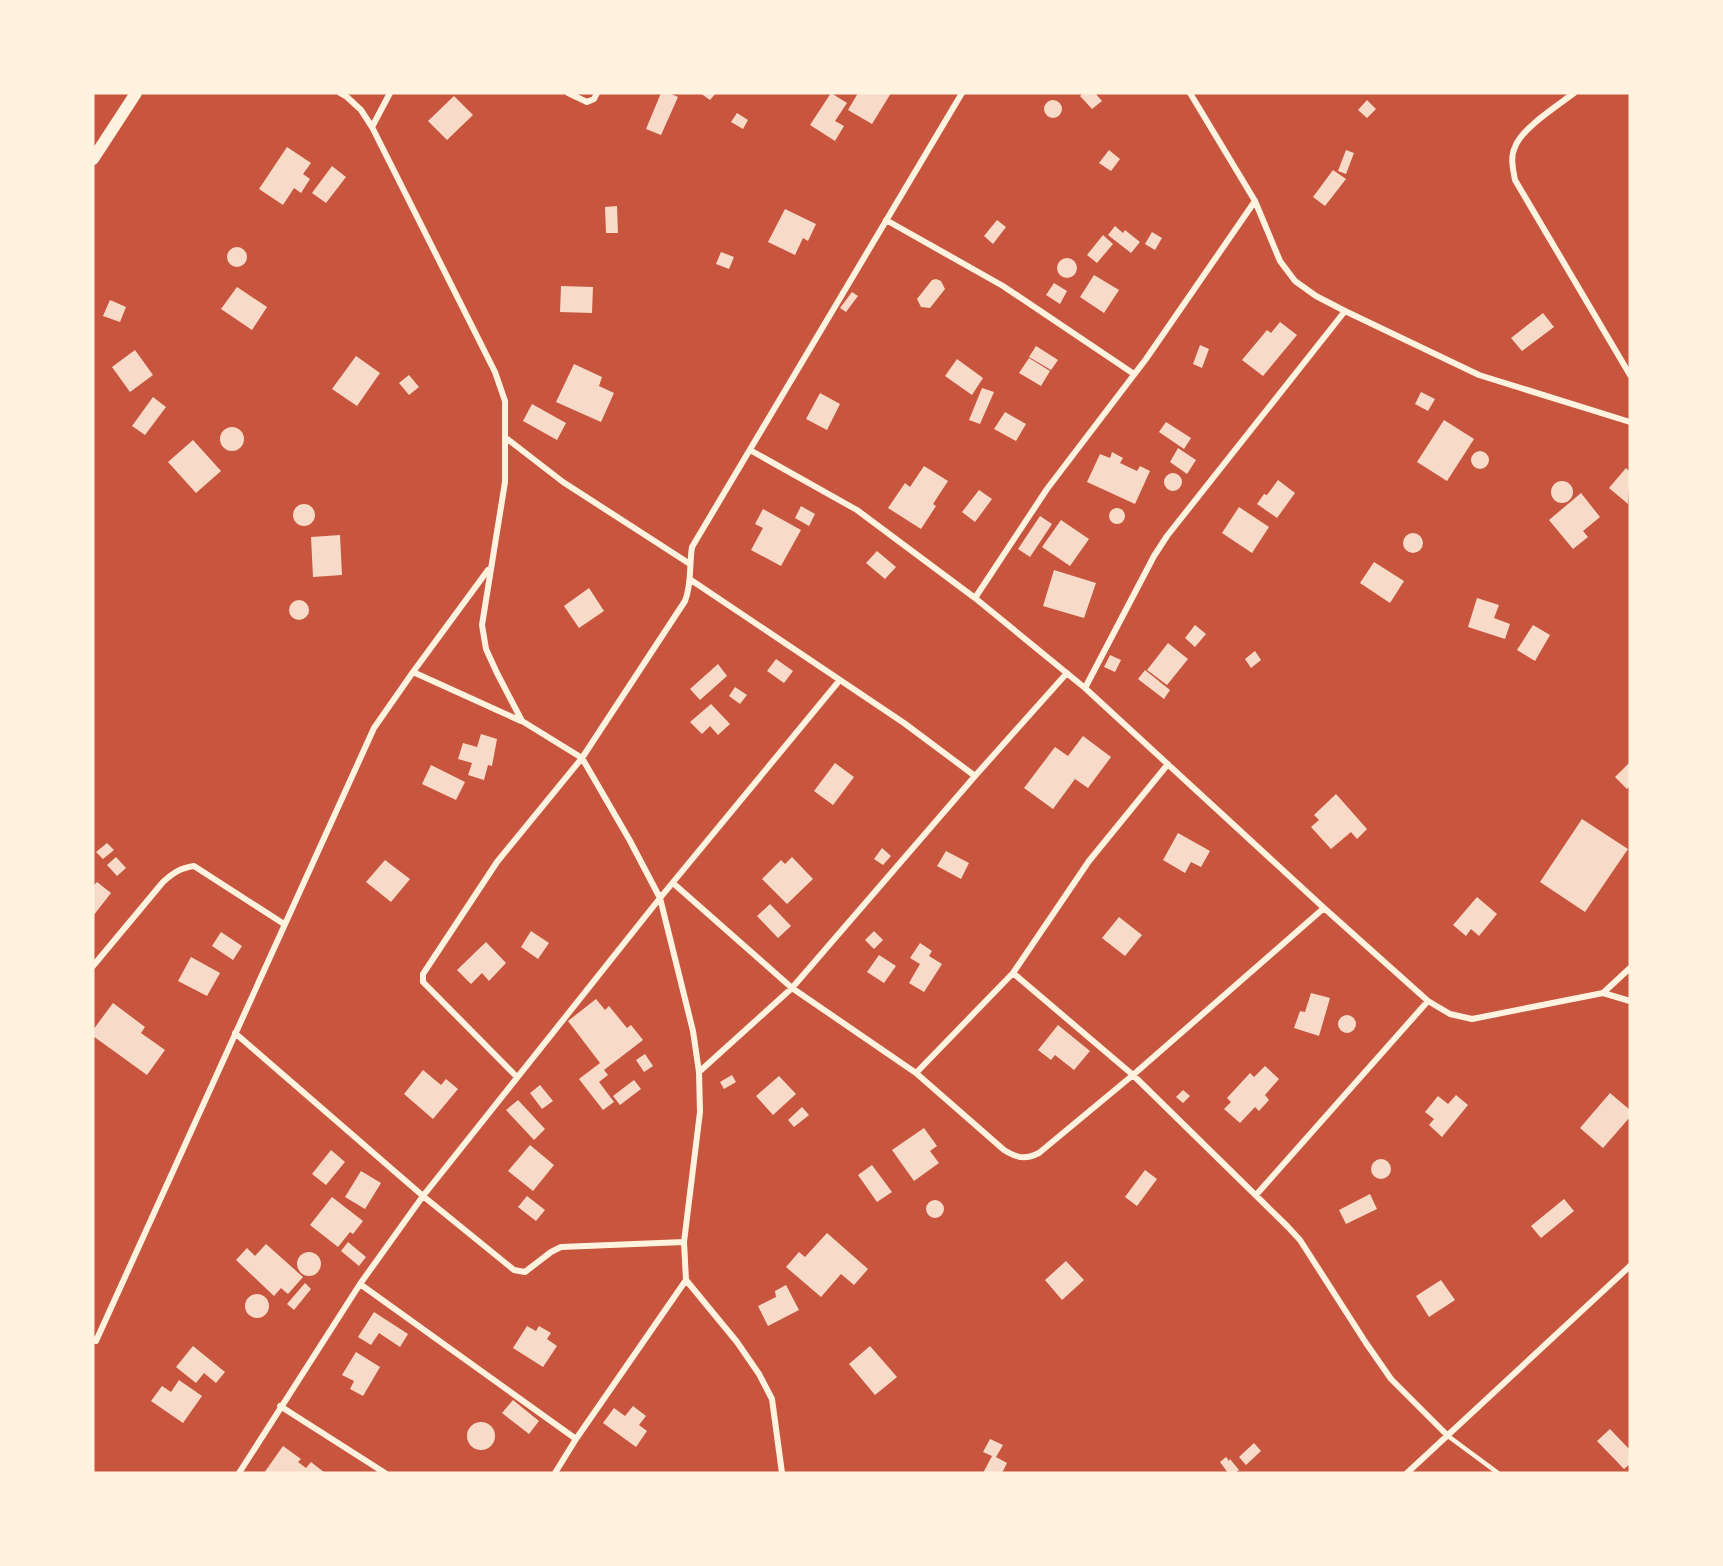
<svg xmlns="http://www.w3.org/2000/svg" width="1723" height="1566" viewBox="0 0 1723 1566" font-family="'Titillium Web',sans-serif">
  <rect width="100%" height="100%" fill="#c8553d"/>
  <path fill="#f7dbc8" d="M661 93H669L678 97 661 135 646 129Z
    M700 93H716L710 100Z
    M831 93 847 103 835 121 844 126 835 141 810 125Z
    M858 93H891L872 124 848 110Z
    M1083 93H1095L1102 101 1092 109 1080 96Z
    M454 96 473 115 447 140 428 121Z
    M1044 109a9 9 0 1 1 18 0a9 9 0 1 1-18 0Z
    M1367 100 1376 109 1367 118 1358 110Z
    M737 113 748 120 743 129 731 122Z
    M287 147 311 163 303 174 310 179 301 193 294 188 283 205 259 189Z
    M1109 150 1120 159 1111 171 1099 163Z
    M1346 150 1354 153 1346 174 1338 171Z
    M332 166 346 177 326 203 312 193Z
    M1333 170 1346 179 1325 206 1313 197Z
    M617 206 618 233H606L605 207Z
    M785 209 816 224 808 241 803 238 795 255 768 242Z
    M997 220 1006 227 993 244 984 236Z
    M1115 226 1123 233 1125 230 1140 242 1131 253 1108 235Z
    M1152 232 1162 238 1155 250 1145 244Z
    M1103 235 1113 244 1097 263 1087 255Z
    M227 257a10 10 0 1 1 20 0a10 10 0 1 1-20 0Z
    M721 252 734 257 729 269 716 264Z
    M1057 268a10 10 0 1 1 20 0a10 10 0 1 1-20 0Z
    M1094 275 1119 290 1104 313 1080 297Z
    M936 279 941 281 945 289 930 308 921 307 917 299 932 280Z
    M1054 283 1067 291 1060 304 1046 295Z
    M561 286 593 287 592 313 560 312Z
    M237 287 267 307 252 330 221 309Z
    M852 292 858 296 846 312 840 308Z
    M110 300 126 307 120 322 103 316Z
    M1543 313 1554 327 1522 351 1511 338Z
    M1280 322 1297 335 1263 376 1242 360 1267 330 1271 333Z
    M1200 345 1209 349 1202 368 1193 364Z
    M1036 346 1058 360 1051 370 1029 357Z
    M135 350 153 375 130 392 112 367Z
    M356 356 380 373 357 406 332 389Z
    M1029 358 1050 371 1041 386 1019 373Z
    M957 359 983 378 972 395 945 376Z
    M574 364 602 377 599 386 614 393 601 422 556 402Z
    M409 375 419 387 409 395 399 383Z
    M982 388 994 392 980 424 969 420Z
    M1421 392 1435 399 1428 411 1415 404Z
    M820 393 840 404 827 430 806 419Z
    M153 397 166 407 145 435 132 426Z
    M532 404 566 423 557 440 523 421Z
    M1005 412 1026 424 1016 441 994 429Z
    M1444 420 1474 439 1447 481 1417 462Z
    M1166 422 1191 438 1184 449 1159 432Z
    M220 439a12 12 0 1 1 24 0a12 12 0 1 1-24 0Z
    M193 440 221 471 196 493 168 462Z
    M1178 448 1196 460 1187 474 1170 462Z
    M1471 460a9 9 0 1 1 18 0a9 9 0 1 1-18 0Z
    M1112 452 1123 458 1120 463 1137 471 1140 466 1150 471 1135 504 1087 482 1100 454 1110 458Z
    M924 466 948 481 933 504 936 506 921 529 888 508 905 483 910 487Z
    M1626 468 1630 472 1628 504 1609 488Z
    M1164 482a9 9 0 1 1 18 0a9 9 0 1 1-18 0Z
    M1278 480 1295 493 1277 518 1257 504 1264 494 1267 495Z
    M1551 492a11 11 0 1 1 22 0a11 11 0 1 1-22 0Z
    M979 490 992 499 975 522 962 512Z
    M1581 493 1600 517 1583 531 1588 537 1573 549 1549 520Z
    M293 515a11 11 0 1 1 22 0a11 11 0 1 1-22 0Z
    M801 506 815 514 809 526 795 518Z
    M1239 507 1269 527 1252 553 1222 533Z
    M1109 516a8 8 0 1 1 16 0a8 8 0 1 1-16 0Z
    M763 509 801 530 781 566 751 550 763 528 755 524Z
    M1040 516 1052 524 1030 557 1018 549Z
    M1061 520 1089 539 1070 566 1042 547Z
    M1403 543a10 10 0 1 1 20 0a10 10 0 1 1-20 0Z
    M340 535 342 575 313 577 311 537Z
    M877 551 896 567 885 579 866 563Z
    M1374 562 1404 581 1390 603 1360 583Z
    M1054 570 1096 583 1084 618 1043 606Z
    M589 588 604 611 579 628 564 606Z
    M1477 598 1499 605 1494 618 1510 624 1505 639 1468 627Z
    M289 610a10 10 0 1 1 20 0a10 10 0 1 1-20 0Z
    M1195 625 1206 634 1195 647 1185 638Z
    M1533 625 1550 635 1535 661 1517 650Z
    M1168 643 1188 659 1167 685 1147 670Z
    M1255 651 1261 660 1251 668 1245 659Z
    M1110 655 1121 660 1115 672 1104 667Z
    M776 659 793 671 784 683 767 671Z
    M718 664 727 676 700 700 690 689Z
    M1145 670 1170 690 1164 699 1138 679Z
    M735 687 747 695 740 704 729 696Z
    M711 704 730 724 718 735 710 726 702 734 690 722Z
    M481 734 497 739 492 766 488 765 484 780 468 775 472 763 458 759 463 743 477 747Z
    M1083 736 1111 757 1088 788 1075 779 1053 809 1024 788 1055 747 1068 756Z
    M1630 762V786L1627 789 1615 777Z
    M835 763 854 777 833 805 814 791Z
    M431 765 465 782 456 800 422 784Z
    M1336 794 1367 829 1357 839 1351 832 1331 849 1311 827 1319 820 1314 815Z
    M1582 819 1628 849 1585 912 1540 882Z
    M1178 833 1210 851 1201 867 1191 862 1185 873 1163 860Z
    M107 843 114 850 103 859 96 852Z
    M882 848 891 856 883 865 874 859Z
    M946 851 969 863 961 879 937 866Z
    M116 857 126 868 117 876 107 865Z
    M792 857 813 879 787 904 762 879 781 860 785 864Z
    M385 860 410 879 391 902 366 882Z
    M97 882 111 893 93 916V886Z
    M1477 897 1497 914 1479 936 1471 929 1466 936 1453 925Z
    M770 904 791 926 778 938 757 916Z
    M1119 917 1142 935 1125 956 1102 938Z
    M531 931 549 943 538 959 521 947Z
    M874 931 883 940 874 949 865 940Z
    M221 932 242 946 233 960 212 946Z
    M486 942 506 963 489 981 482 973 471 984 457 970Z
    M920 943 932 951 929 956 942 964 924 992 909 983 920 964 910 958Z
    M879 955 896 966 884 983 867 972Z
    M191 957 220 973 207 996 178 981Z
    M1311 993 1330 998 1319 1036 1294 1028 1300 1011 1305 1012Z
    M596 999 605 1010 609 1006 627 1028 631 1025 643 1040 604 1070 608 1075 599 1082 614 1102 603 1110 579 1079 600 1063 568 1021Z
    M113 1003 145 1027 141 1033 165 1050 147 1075 93 1036V1030Z
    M1338 1024a9 9 0 1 1 18 0a9 9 0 1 1-18 0Z
    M1058 1025 1090 1051 1074 1070 1055 1055 1051 1060 1038 1050Z
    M645 1054 653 1066 644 1072 636 1060Z
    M1265 1066 1279 1079 1265 1095 1269 1100 1259 1111 1255 1107 1240 1123 1224 1109 1231 1102 1227 1098 1250 1073 1254 1077Z
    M423 1070 441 1085 446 1079 458 1089 433 1119 404 1094Z
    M732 1075 736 1082 724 1089 720 1082Z
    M779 1076 796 1094 773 1115 756 1096Z
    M634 1080 641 1089 620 1105 613 1096Z
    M540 1085 553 1101 542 1109 530 1093Z
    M1183 1090 1190 1096 1183 1103 1176 1097Z
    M1610 1093 1630 1110V1117L1603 1148 1580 1128Z
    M1456 1095 1468 1105 1442 1137 1429 1125 1434 1119 1425 1112 1438 1096 1448 1104Z
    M518 1100 545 1129 534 1140 506 1110Z
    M802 1107 809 1115 794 1127 788 1120Z
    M924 1128 937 1146 930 1151 939 1163 914 1181 892 1150Z
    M530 1145 554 1165 533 1191 508 1171Z
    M331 1150 345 1162 326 1185 312 1174Z
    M1371 1169a10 10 0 1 1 20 0a10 10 0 1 1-20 0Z
    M872 1165 892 1192 877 1202 858 1175Z
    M1145 1170 1157 1179 1137 1206 1125 1197Z
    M361 1171 381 1183 365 1209 345 1197Z
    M1370 1194 1377 1209 1346 1224 1339 1210Z
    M527 1196 545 1210 536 1221 518 1207Z
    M332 1197 363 1221 353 1234 350 1232 338 1247 310 1225Z
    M1564 1199 1574 1211 1541 1238 1531 1226Z
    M926 1209a9 9 0 1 1 18 0a9 9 0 1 1-18 0Z
    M827 1233 868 1269 854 1285 841 1274 821 1297 786 1267 799 1252 805 1257Z
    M348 1242 366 1257 359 1266 341 1251Z
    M266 1244 303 1277 288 1294 281 1288 274 1296 236 1260 247 1248 255 1256Z
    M297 1264a12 12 0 1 1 24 0a12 12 0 1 1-24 0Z
    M1066 1261 1084 1280 1062 1300 1045 1280Z
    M1441 1280 1455 1300 1429 1317 1416 1296Z
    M305 1283 311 1289 294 1310 287 1304Z
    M786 1285 799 1310 768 1326 758 1306 776 1297 775 1291Z
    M245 1306a12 12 0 1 1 24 0a12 12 0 1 1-24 0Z
    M374 1312 408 1334 400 1347 379 1333 371 1345 358 1337Z
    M527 1326 536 1331 539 1326 551 1333 547 1339 557 1346 543 1367 513 1348Z
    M193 1346 225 1372 216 1383 204 1373 196 1383 176 1367Z
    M870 1346 897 1377 875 1395 849 1364Z
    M356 1352 380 1367 363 1396 350 1389 354 1381 342 1375Z
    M179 1380 202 1396 183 1423 151 1401 162 1386 171 1392Z
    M513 1400 539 1421 529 1434 502 1413Z
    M633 1406 646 1416 639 1425 647 1431 636 1447 603 1423 614 1408 625 1416Z
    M467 1436a14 14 0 1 1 28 0a14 14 0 1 1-28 0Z
    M1610 1429 1630 1450V1464L1624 1469 1597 1441Z
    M990 1439 1003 1445 996 1457 1007 1463 1002 1473H983L992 1456 983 1452Z
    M1254 1443 1261 1451 1246 1465 1239 1457Z
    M283 1446 301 1459 298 1462 306 1468 311 1462 325 1473H264Z
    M1226 1457 1229 1461 1230 1459 1239 1470 1235 1473H1228L1220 1462Z"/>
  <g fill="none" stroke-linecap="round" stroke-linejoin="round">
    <path stroke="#fff3e0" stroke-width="4.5" d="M1448 1436 1498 1473"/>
    <path stroke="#fff3e0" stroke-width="6" d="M340 93 347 97 361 110 372 127 495 372 505 401V482L482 625 486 649 497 673 522 721 582 758 629 839 660 898 693 1031 699 1072 700 1112 684 1242 686 1280 737 1342 759 1374 772 1399 782 1473
      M568 93 587 102 594 99 597 93
      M1190 93 1255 201 1280 261 1295 281 1316 296 1345 311 1479 375 1630 422
      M1574 93C1557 106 1522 128 1515 147 1510 157 1513 169 1515 180L1630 375
      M372 127 390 93
      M886 220 1003 286 1134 374
      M506 438 563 482 690 564
      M750 450 857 510 975 598 1085 688 1324 908 1428 1001 1450 1014 1472 1019 1603 993 1630 1001
      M691 580 904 723 975 776
      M975 598 1047 489 1146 359 1255 201
      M413 672 521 721
      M1085 688 1154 556 1167 536 1345 311
      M673 883 792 988 916 1073 1004 1150C1017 1158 1025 1160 1039 1153L1133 1075 1324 908
      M93 966 163 882C173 873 180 868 194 866L284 924
      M1013 973 1133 1075 1288 1227 1300 1240 1366 1343 1391 1379 1448 1436
      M1603 993 1630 968
      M235 1033 423 1196 514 1270 525 1272 551 1252 561 1247 684 1242
      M699 1072 792 988 975 776 1067 673
      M916 1073 1013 973 1089 861 1168 764
      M517 1077 423 982V974L497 862 582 758 685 601C692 583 689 566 692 547L962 93
      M1256 1195 1428 1001
      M360 1284 576 1439
      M93 1339 96 1341 374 728 413 672 488 570
      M280 1406 385 1473
      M239 1473 360 1284 423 1196 660 898 839 681
      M555 1473 576 1439 686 1280
      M1407 1473 1630 1266"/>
    <path stroke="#fff3e0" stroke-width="12" d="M93 159 136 93"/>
  </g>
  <rect width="1723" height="1566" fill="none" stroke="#fff3e0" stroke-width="189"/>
</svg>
